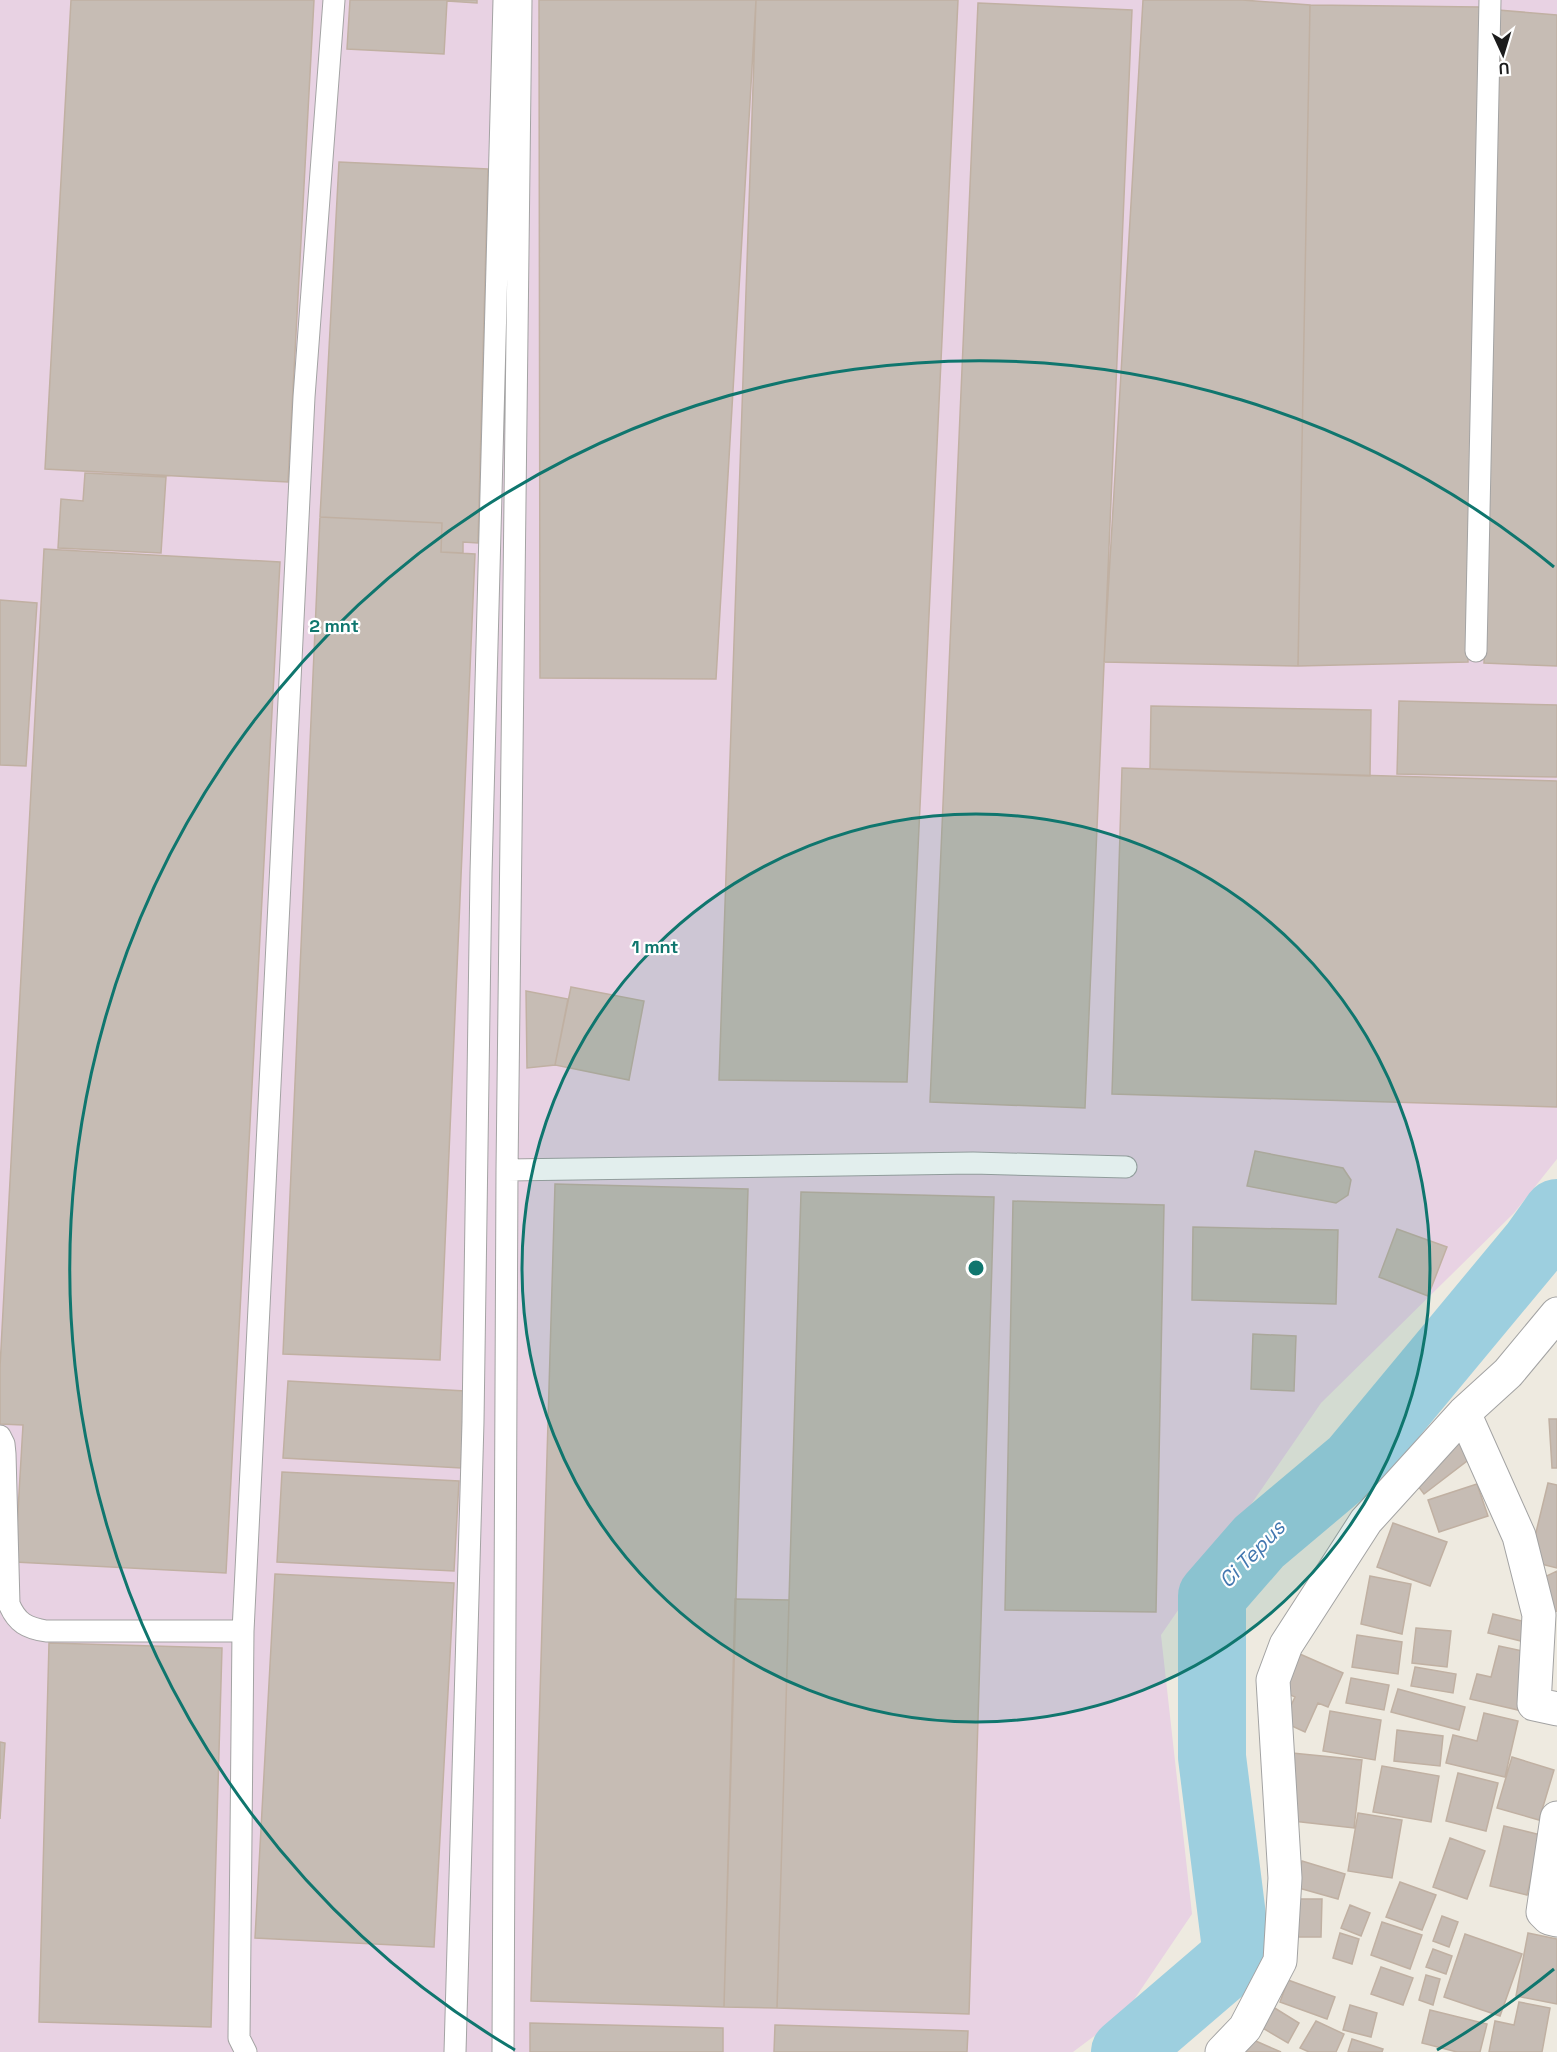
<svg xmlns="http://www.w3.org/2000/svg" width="1557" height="2052" viewBox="0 0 1557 2052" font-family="'Space Grotesk',sans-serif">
  <rect width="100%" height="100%" fill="#eeeae0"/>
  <path fill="#e8d2e3" d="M0 0H1557V1159L1514 1213 1321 1403 1161 1635 1192 1914 1125 2013 1073 2052H0Z"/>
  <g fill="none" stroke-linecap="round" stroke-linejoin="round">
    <path stroke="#9dcfdf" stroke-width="68" d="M1125 2052 1237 1956 1212 1757V1596L1259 1542 1354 1462 1535 1244 1557 1213"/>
  </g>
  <path fill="#c6bcb4" stroke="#c0b0a2" stroke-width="1.5" d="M71 0H314L288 482 45 469Z
    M350 0H477V3L447 1 444 54 347 49Z
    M539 0H756L716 679 540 678Z
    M756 0H958L907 1082 719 1080Z
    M1143 0H1242L1310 5 1298 666 1104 662Z
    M978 3 1132 10 1085 1108 930 1102Z
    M1310 5 1480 7 1468 662 1298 666Z
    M1498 10 1557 15V666L1484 663Z
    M339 162 488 169 478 543 463 542V553L441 552 442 523 320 517Z
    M85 473 166 477 161 553 58 548 61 499 83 501Z
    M320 517 442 523 441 552 475 554 440 1360 283 1354Z
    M44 549 280 562 226 1573 15 1562 23 1425 0 1424V1367Z
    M0 600 37 603 26 766 0 765Z
    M1399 701 1557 705V777L1397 774Z
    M1151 706 1371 710 1370 776 1150 769Z
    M1122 768 1557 781V1107L1112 1094Z
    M571 987 644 1001 629 1080 555 1065Z
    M526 991 568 999 555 1065 527 1068Z
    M1255 1151 1343 1168 1351 1180 1348 1195 1336 1203 1247 1186Z
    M555 1184 748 1189 724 2007 531 2001Z
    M801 1192 994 1197 969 2014 777 2008Z
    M1013 1201 1164 1205 1156 1612 1005 1610Z
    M1193 1227 1338 1230 1336 1304 1192 1300Z
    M1397 1229 1447 1247 1428 1296 1379 1277Z
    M1253 1334 1296 1336 1294 1391 1251 1389Z
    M288 1381 465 1391 461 1468 283 1458Z
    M1549 1419H1557V1468H1552Z
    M1468 1435 1480 1451 1424 1494 1411 1477Z
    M282 1472 459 1481 454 1571 277 1562Z
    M1548 1483 1557 1485V1568L1529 1561Z
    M1477 1484 1488 1516 1439 1532 1428 1500Z
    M1393 1523 1447 1542 1430 1586 1377 1567Z
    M1557 1571V1611L1551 1614 1536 1581Z
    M275 1574 454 1583 434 1947 255 1938Z
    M1370 1576 1411 1584 1402 1634 1361 1624Z
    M735 1599 789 1600 777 2008 724 2007Z
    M1493 1614 1530 1623 1525 1642 1488 1633Z
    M1416 1628 1451 1631 1447 1667 1412 1663Z
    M1357 1635 1402 1642 1398 1674 1352 1667Z
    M49 1643 222 1648 211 2027 39 2022Z
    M1499 1646 1532 1653 1518 1710 1470 1699 1477 1674 1491 1677Z
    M1293 1651 1343 1673 1328 1707 1318 1703 1305 1732 1283 1722 1295 1697 1276 1688Z
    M1415 1667 1456 1674 1453 1693 1411 1686Z
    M1351 1678 1389 1685 1384 1710 1346 1703Z
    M1398 1689 1465 1707 1459 1730 1391 1712Z
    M1330 1711 1381 1720 1375 1760 1323 1751Z
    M1484 1713 1518 1721 1505 1777 1446 1763 1453 1735 1477 1741Z
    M1397 1730 1443 1736 1440 1766 1394 1761Z
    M0 1742 5 1743 0 1819Z
    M1292 1753 1362 1760 1354 1828 1284 1820Z
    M1512 1757 1554 1770 1539 1820 1497 1808Z
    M1382 1766 1439 1776 1431 1822 1373 1812Z
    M1458 1773 1498 1783 1486 1831 1446 1821Z
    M1358 1813 1402 1820 1392 1878 1348 1871Z
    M1504 1826 1541 1835 1527 1895 1490 1886Z
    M1450 1838 1485 1851 1467 1899 1433 1887Z
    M1302 1861 1345 1874 1338 1899 1295 1887Z
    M1400 1882 1436 1895 1422 1930 1386 1917Z
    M1288 1899H1322L1321 1937H1288Z
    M1350 1905 1370 1913 1361 1936 1341 1928Z
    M1442 1916 1458 1922 1449 1947 1433 1941Z
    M1382 1922 1422 1935 1410 1969 1371 1955Z
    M1340 1933 1359 1939 1352 1964 1333 1958Z
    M1528 1933 1557 1939V2004L1516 1996Z
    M1465 1934 1522 1954 1500 2016 1444 1997Z
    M1433 1949 1452 1956 1446 1974 1426 1967Z
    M1381 1967 1413 1978 1403 2005 1371 1994Z
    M1426 1975 1440 1979 1433 2005 1419 2000Z
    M1288 1980 1335 1997 1327 2019 1280 2002Z
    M1519 2002 1550 2008 1542 2052H1489L1495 2021 1514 2025Z
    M1350 2005 1377 2013 1371 2037 1343 2030Z
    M1273 2007 1299 2023 1288 2043 1261 2027Z
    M1430 2010 1487 2024 1480 2052H1457L1422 2043Z
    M1316 2021 1344 2034 1336 2052H1309L1300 2048Z
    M530 2023 723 2028V2052H530Z
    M775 2025 968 2031 967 2052H774Z
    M1242 2035 1281 2052H1234Z
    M1352 2039 1383 2049 1382 2052H1348Z"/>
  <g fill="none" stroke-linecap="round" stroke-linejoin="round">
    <defs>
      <path id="service" d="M1476 651 1490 0
        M507 1170 973 1163 1126 1167
        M0 1436 4 1444 5 1454 9 1604C17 1623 27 1628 46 1631H243
        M246 2052 239 2038 243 1631 304 397 334 0
        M455 2052 473 1422 481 873 504 0
        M503 2052 507 1170 521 0"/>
      <path id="minor" d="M1464 1413 1519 1536 1539 1615 1534 1704 1557 1709
        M1557 1818 1543 1912 1549 1918 1557 1920
        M1222 2052 1245 2028 1280 1961 1285 1878 1273 1680 1286 1645 1366 1521 1464 1413 1508 1373 1557 1314"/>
    </defs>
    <use href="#service" stroke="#a3a3a3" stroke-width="23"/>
    <use href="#minor" stroke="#a3a3a3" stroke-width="35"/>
    <use href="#service" stroke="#fff" stroke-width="21"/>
    <use href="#minor" stroke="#fff" stroke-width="33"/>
  </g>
  <circle cx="976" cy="1268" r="454" fill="#0f766e" fill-opacity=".12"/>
  <g fill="none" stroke="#0f766e" stroke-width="3">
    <circle cx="976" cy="1268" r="454"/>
    <path d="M1554 1969A908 908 0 0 1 1437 2050M515 2050A908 908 0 1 1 1554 567"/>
  </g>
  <g text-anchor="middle" stroke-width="4.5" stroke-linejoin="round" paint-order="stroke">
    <g font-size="21" font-style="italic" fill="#4378b0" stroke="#fff">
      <text transform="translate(1252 1554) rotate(-46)" y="7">Ci Tepus</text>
    </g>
  </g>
  <circle cx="976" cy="1268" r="9" fill="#0f766e" stroke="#fff" stroke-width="3"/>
  <g font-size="18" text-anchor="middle" font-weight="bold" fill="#0f766e" stroke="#fff" stroke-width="4.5" stroke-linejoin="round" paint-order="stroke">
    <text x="334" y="632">2 mnt</text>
    <text x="655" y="953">1 mnt</text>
  </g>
  <g transform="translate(1503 54) rotate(176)" stroke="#ffffff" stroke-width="4.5" paint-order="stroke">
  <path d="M0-4.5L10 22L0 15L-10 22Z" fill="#1c1c1c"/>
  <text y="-9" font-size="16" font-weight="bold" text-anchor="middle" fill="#1c1c1c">U</text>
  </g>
</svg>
